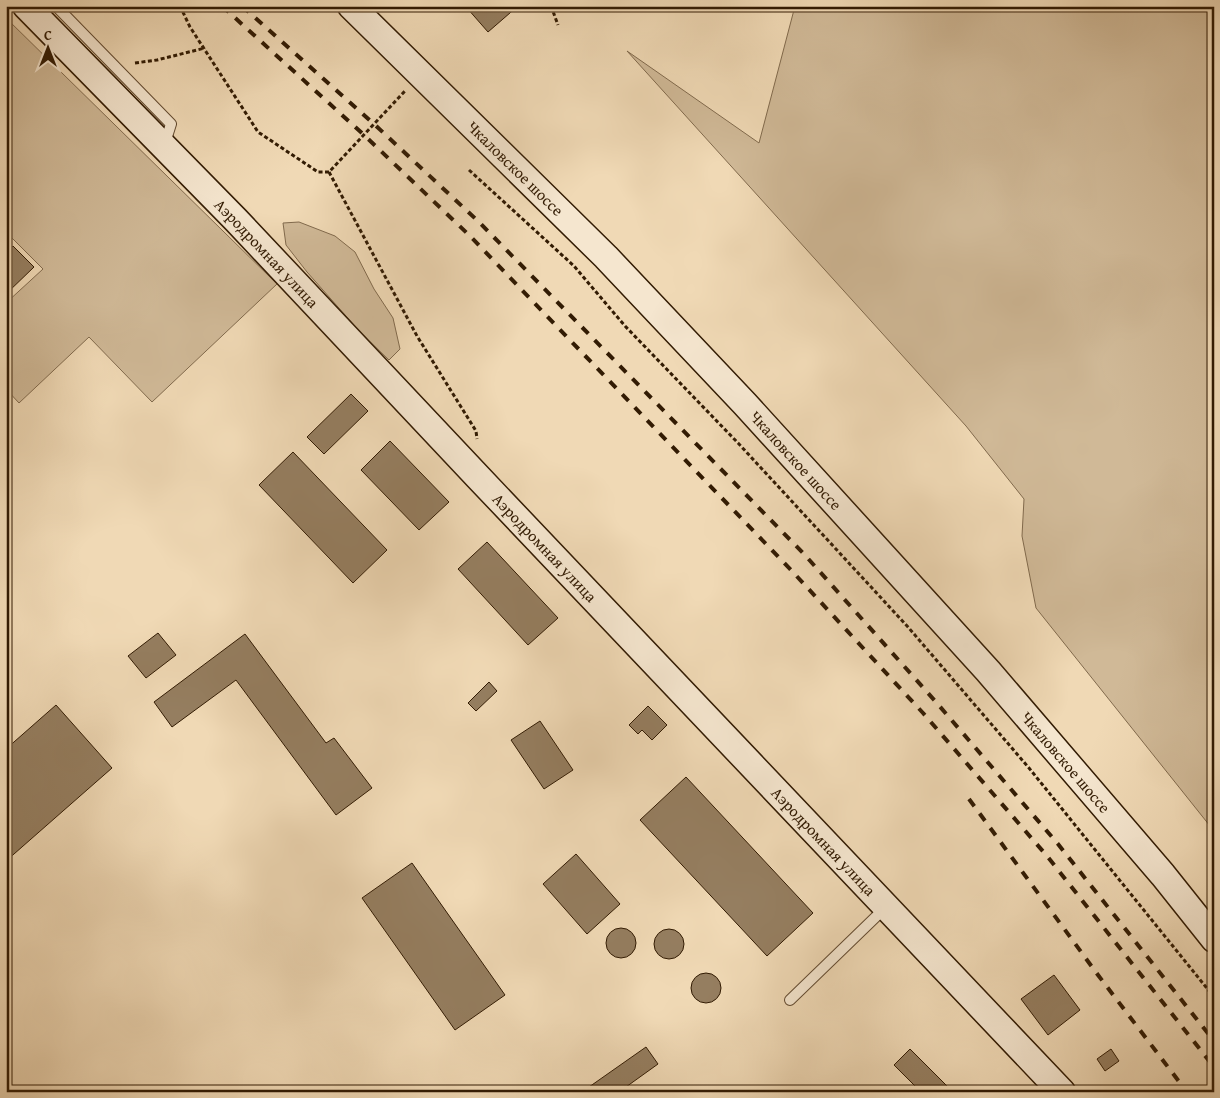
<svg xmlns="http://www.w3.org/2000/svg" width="1220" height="1098" viewBox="0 0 1220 1098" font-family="'Gentium Book Plus',serif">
  <rect width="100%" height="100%" fill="#f0d9b5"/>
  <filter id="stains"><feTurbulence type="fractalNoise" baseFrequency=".004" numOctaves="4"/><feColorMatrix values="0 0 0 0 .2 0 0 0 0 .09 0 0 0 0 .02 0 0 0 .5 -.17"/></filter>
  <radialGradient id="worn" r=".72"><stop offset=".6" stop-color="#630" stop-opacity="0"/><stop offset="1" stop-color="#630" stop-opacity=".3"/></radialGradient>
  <path fill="#d0b997" stroke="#816a4d" d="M795 6H1214V831L1036 608 1022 536 1024 499 966 426 627 51 759 143Z
    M6 18 277 284 152 402 89 337 19 403 6 389V303L43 269 12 238 6 243Z
    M299 222 335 236 355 252 374 289 393 318 400 349 389 360 361 333 307 272 286 245 283 223Z"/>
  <path fill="#957e60" stroke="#321b03" d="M469 6H518L488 32 467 8Z
    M13 246 34 267 6 294V253Z
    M351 394 368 411 324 454 307 437Z
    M390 441 449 502 419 530 361 470Z
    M293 452 387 550 353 583 259 485Z
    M487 542 558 618 528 645 458 569Z
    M158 633 176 655 146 678 128 656Z
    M245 634 326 743 334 738 372 788 336 815 236 680 172 727 154 702Z
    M489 682 497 691 476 711 468 703Z
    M56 705 112 768 6 861V749Z
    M648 706 667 725 652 740 642 730 638 734 629 725Z
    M540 721 573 770 544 789 511 740Z
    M686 777 813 913 767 956 640 820Z
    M576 854 620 904 587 934 543 884Z
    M412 863 505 995 455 1030 362 898Z
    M606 943a15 15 0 1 1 30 0a15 15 0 1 1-30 0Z
    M654 944a15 15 0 1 1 30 0a15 15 0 1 1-30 0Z
    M691 988a15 15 0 1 1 30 0a15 15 0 1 1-30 0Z
    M1054 975 1080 1010 1048 1035 1021 999Z
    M646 1047 658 1064 619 1092H592L589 1087Z
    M910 1049 953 1092H921L894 1065Z
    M1111 1049 1119 1061 1105 1071 1097 1059Z"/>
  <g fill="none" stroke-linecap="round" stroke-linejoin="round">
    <defs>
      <path id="lane" d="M56 6 171 124 164 146
        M790 1000 886 907"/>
      <g id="secondary">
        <path id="s1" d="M26 6 236 220 478 477 1062 1092"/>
        <path id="s2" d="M351 6 606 257 745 404 988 671 1163 875 1214 939"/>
      </g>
    </defs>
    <use href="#lane" stroke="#624a30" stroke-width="12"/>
    <use href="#secondary" stroke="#321b03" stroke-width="29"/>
    <path stroke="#321b03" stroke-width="3" stroke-dasharray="4 2.5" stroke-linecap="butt" d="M180 6 190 27 258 132 318 172H329L405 91
      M551 6 558 25
      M135 63 157 60 205 48
      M469 170 574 266 625 326 738 443 908 627 1029 768 1214 997
      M329 172 417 336 476 431 477 439"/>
    <use href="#lane" stroke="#f5e6cf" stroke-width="10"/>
    <use href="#secondary" stroke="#f5e6cf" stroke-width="26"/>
    <path stroke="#321b03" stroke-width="4" stroke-dasharray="9 9" stroke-linecap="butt" d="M222 6 364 135 470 236 791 570 923 713 1047 856 1214 1067
      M242 6 374 124 479 222 804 554 936 702 1058 844 1214 1041
      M969 799 1098 975 1187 1092"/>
  </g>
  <g text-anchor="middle" stroke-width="4" stroke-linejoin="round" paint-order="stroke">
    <g font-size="16" fill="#321b03" stroke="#f5e6cf">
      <text dy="6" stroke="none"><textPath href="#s2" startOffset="231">Чкаловское шоссе</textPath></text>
      <text dy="6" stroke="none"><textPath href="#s1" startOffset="345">Аэродромная улица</textPath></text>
      <text dy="6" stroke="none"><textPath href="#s2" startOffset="636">Чкаловское шоссе</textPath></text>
      <text dy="6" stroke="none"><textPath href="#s1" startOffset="750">Аэродромная улица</textPath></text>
      <text dy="6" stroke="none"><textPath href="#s2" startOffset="1041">Чкаловское шоссе</textPath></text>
      <text dy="6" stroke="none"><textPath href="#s1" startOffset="1155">Аэродромная улица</textPath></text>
    </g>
  </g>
  <rect width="1220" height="1098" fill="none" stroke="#f0d9b5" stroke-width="25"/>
  <rect x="8" y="8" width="1205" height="1083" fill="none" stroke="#321b03" stroke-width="2.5"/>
  <rect x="12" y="12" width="1195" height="1073" fill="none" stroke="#321b03"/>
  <g transform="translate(48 48)" stroke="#f5e6cf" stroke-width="4" paint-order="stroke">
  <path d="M0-4L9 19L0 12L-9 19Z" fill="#321b03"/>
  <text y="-8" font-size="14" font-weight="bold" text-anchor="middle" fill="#321b03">С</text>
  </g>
  <rect width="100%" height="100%" filter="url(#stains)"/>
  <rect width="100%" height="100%" fill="url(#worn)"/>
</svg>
